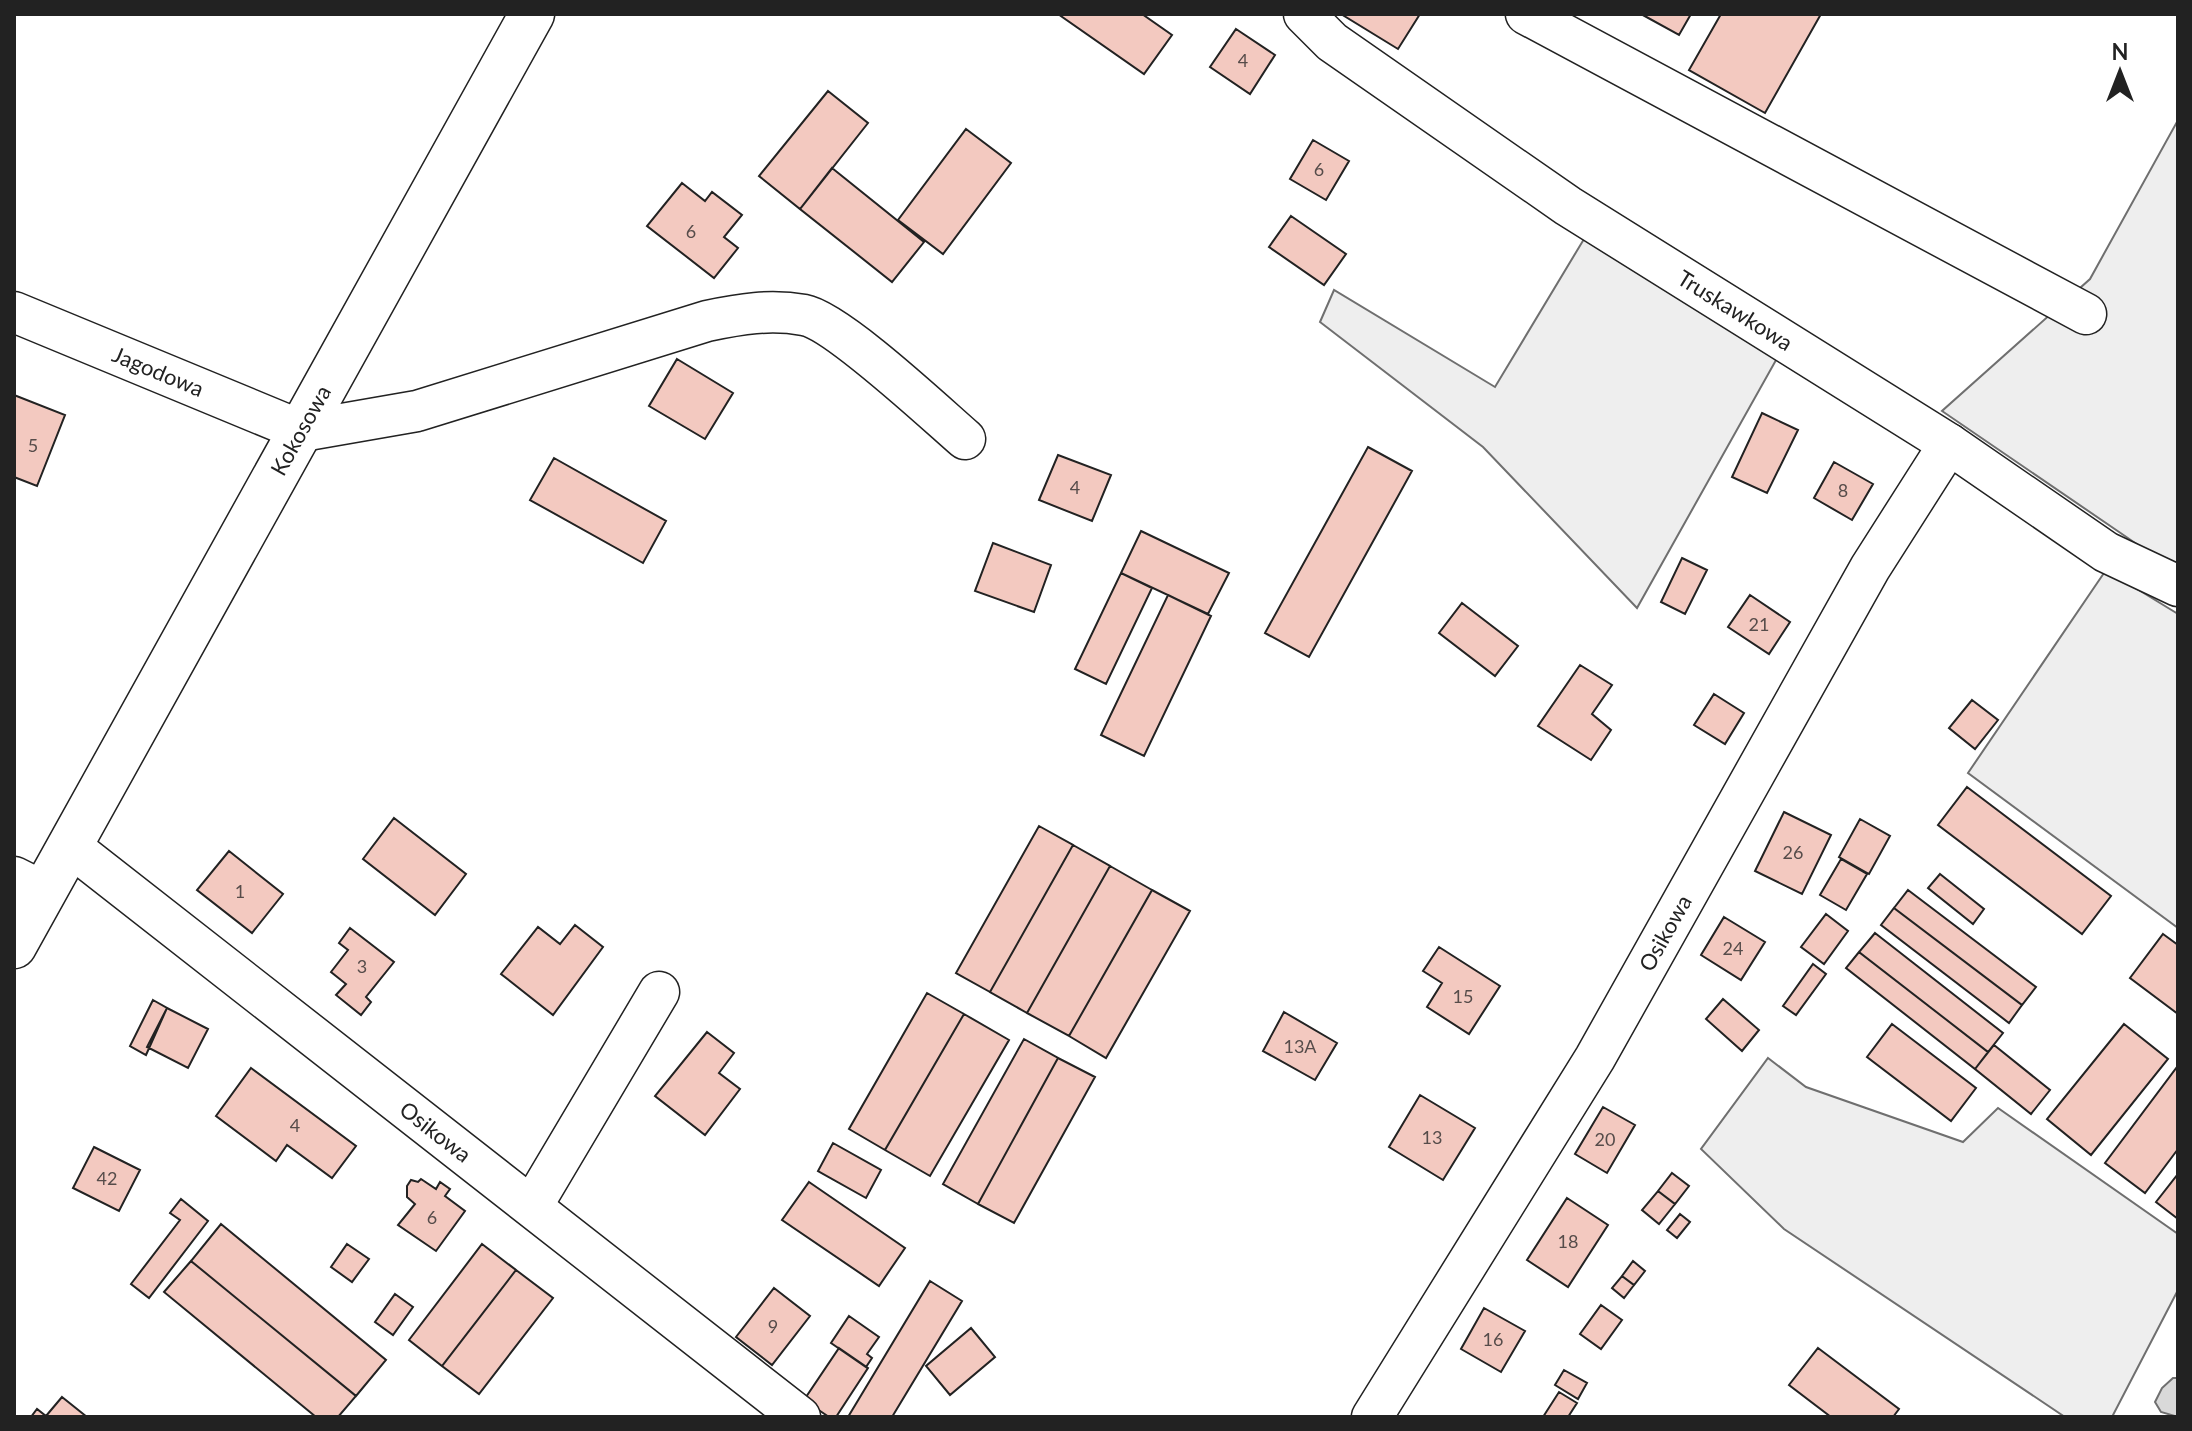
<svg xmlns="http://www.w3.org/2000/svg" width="2192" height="1431" viewBox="0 0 2192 1431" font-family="Lato,sans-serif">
  <rect width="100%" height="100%" fill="#fff"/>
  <path fill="#eee" stroke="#6f6f6f" stroke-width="2" d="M2178 120V564L2141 547 1942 411 2090 279Z
    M1584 239 1780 353 1637 608 1483 447 1320 322 1334 290 1495 387Z
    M2106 570 2178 614V928L1968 773Z
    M1768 1058 1806 1087 1963 1142 1998 1108 2178 1234V1290L2112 1417H2065L1784 1229 1701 1149Z"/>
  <path fill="#d9d9d9" stroke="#6f6f6f" stroke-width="2" d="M2173 1378H2178V1417L2161 1412 2155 1402 2162 1388Z"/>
  <path fill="#f3c9c0" stroke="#222" stroke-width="2" d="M1058 14H1142L1172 35 1144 74Z
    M1341 14H1420L1398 49Z
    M1641 14H1691L1679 35Z
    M1721 14H1821L1765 113 1689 70Z
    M1236 29 1275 55 1250 94 1210 67Z
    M828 91 868 123 800 209 759 176Z
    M966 129 1011 163 943 254 898 220Z
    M1313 140 1349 161 1326 200 1290 179Z
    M832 168 924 242 892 282 800 209Z
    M682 183 705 201 712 192 742 215 724 237 738 248 714 278 647 226Z
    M1291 216 1346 254 1324 285 1269 247Z
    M677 359 733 393 705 439 649 406Z
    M14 395 65 415 37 486 14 477Z
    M1762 413 1798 430 1767 493 1732 477Z
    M1368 447 1412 471 1309 657 1265 633Z
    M1058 455 1111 475 1092 521 1039 500Z
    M554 458 666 521 643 563 530 500Z
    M1834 462 1873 484 1852 520 1814 498Z
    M1141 531 1229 573 1208 614 1121 573Z
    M993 543 1051 565 1034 612 975 591Z
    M1682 558 1707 570 1685 614 1661 602Z
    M1121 573 1152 588 1106 684 1075 669Z
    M1168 595 1211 616 1144 756 1101 735Z
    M1750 595 1790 622 1769 654 1728 627Z
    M1462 603 1518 646 1495 676 1439 633Z
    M1580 665 1612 685 1592 714 1611 730 1591 760 1538 726Z
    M1714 694 1744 713 1725 744 1694 725Z
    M1972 700 1998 720 1975 749 1949 728Z
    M1967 787 2111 896 2082 934 1938 825Z
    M1784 812 1831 835 1802 894 1755 871Z
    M394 818 466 874 435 915 363 859Z
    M1860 819 1890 836 1869 874 1839 857Z
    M1039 826 1073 845 990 992 956 973Z
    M1073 845 1110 866 1027 1013 990 992Z
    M229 851 283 894 252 933 197 890Z
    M1841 859 1867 874 1846 910 1820 895Z
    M1110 866 1152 890 1069 1036 1027 1013Z
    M1940 874 1984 909 1973 924 1928 888Z
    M1152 890 1190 911 1106 1058 1069 1036Z
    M1908 890 2036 987 2022 1005 1894 908Z
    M1894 908 2022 1005 2009 1023 1881 925Z
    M1826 914 1848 931 1824 964 1801 947Z
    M1724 917 1765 942 1741 980 1701 955Z
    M575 925 603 947 553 1015 501 974 538 927 560 944Z
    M350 928 394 962 366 997 371 1002 361 1015 336 995 346 984 331 972 348 950 339 943Z
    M1875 933 2003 1033 1988 1052 1859 952Z
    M2163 934 2178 945V1014L2130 978Z
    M1439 947 1500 986 1469 1034 1427 1007 1442 983 1423 971Z
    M1859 952 1988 1052 1975 1069 1846 968Z
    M1813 964 1826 974 1796 1015 1783 1006Z
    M927 993 964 1014 885 1150 849 1129Z
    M1723 999 1759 1030 1742 1051 1706 1019Z
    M153 1000 167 1008 146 1055 130 1046Z
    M167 1008 208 1029 188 1068 147 1047Z
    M1284 1012 1337 1043 1315 1080 1263 1051Z
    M964 1014 1009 1040 930 1176 885 1150Z
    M1892 1024 1976 1088 1951 1121 1867 1057Z
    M2124 1024 2168 1059 2091 1155 2047 1119Z
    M707 1032 734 1053 719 1073 740 1089 705 1135 655 1096Z
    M1024 1039 1058 1058 978 1204 943 1184Z
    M1994 1045 2050 1090 2031 1114 1975 1069Z
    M1058 1058 1095 1077 1014 1223 978 1204Z
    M2177 1067 2178 1149 2145 1193 2105 1163Z
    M251 1068 356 1146 332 1178 287 1145 276 1161 216 1116Z
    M1420 1095 1475 1128 1443 1180 1389 1147Z
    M1603 1107 1635 1125 1607 1173 1575 1154Z
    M833 1143 881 1170 866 1198 818 1171Z
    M94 1147 140 1170 119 1211 73 1188Z
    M1672 1173 1689 1186 1675 1204 1658 1191Z
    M2178 1174V1219L2156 1202Z
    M421 1179 436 1189 440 1182 450 1189 445 1196 465 1211 436 1251 398 1225 415 1204 407 1197V1186L411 1180 418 1182Z
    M809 1182 905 1248 879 1286 782 1220Z
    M1658 1191 1675 1204 1659 1224 1642 1210Z
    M1567 1198 1608 1225 1568 1287 1527 1260Z
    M181 1199 208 1221 149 1298 131 1284 180 1220 170 1213Z
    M1680 1214 1690 1222 1677 1238 1667 1230Z
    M221 1224 386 1360 356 1396 191 1261Z
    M347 1244 369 1259 352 1282 331 1267Z
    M482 1244 516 1270 442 1366 409 1340Z
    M191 1261 356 1396 338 1417H316L164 1292Z
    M1633 1261 1645 1271 1634 1285 1622 1276Z
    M516 1270 553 1298 479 1394 442 1366Z
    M1622 1276 1634 1285 1624 1298 1612 1288Z
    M930 1281 962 1301 892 1417H848Z
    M774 1288 810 1316 772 1365 736 1337Z
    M395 1294 413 1307 393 1335 375 1322Z
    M1601 1305 1622 1320 1601 1349 1580 1334Z
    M1484 1308 1525 1331 1501 1372 1461 1349Z
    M849 1316 879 1337 867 1354 872 1358 866 1367 831 1343Z
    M971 1328 995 1357 950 1395 926 1366Z
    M839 1348 868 1368 836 1417H829L804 1400Z
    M1818 1348 1899 1409 1893 1417H1831L1789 1385Z
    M1564 1370 1587 1383 1578 1399 1555 1385Z
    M1559 1392 1577 1403 1568 1417H1543Z
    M62 1397 87 1417H31L37 1409 46 1416Z"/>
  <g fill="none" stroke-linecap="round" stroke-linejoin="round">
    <defs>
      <g id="minor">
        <path id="s1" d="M1304 14 1332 42 1568 206 1949 444 2106 552 2178 586"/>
        <path d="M1526 14 2086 314"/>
        <path id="s2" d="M14 312 302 431 417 411 707 321C740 314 770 309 804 315 837 321 935 413 965 439"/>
        <path id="s3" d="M70 846 800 1417"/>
        <path d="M14 877 44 892"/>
        <path d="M532 1206 659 992"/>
        <path id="s4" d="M1372 1417 1595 1058 1870 568 1949 444"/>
      </g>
      <g id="major">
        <path id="s5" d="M14 946 532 14"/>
      </g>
    </defs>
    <use href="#minor" stroke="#222" stroke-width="43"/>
    <use href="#major" stroke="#222" stroke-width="47"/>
    <use href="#minor" stroke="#fff" stroke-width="40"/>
    <use href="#major" stroke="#fff" stroke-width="44"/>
  </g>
  <g text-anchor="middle" stroke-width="6" stroke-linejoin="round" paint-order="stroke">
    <g font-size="18" fill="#564c4a">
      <text x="1243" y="67">4</text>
      <text x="1319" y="176">6</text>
      <text x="691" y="238">6</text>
      <text x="33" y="452">5</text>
      <text x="1075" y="494">4</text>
      <text x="1843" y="497">8</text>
      <text x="1759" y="631">21</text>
      <text x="1793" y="859">26</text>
      <text x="240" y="898">1</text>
      <text x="1733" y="955">24</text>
      <text x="362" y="973">3</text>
      <text x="1463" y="1003">15</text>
      <text x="1300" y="1053">13A</text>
      <text x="295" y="1132">4</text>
      <text x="1432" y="1144">13</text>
      <text x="1605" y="1146">20</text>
      <text x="107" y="1185">42</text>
      <text x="432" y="1224">6</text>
      <text x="1568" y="1248">18</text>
      <text x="773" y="1333">9</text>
      <text x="1493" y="1346">16</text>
    </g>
    <g font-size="22" fill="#222" stroke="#fff">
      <text dy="8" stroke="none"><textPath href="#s1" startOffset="524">Truskawkowa</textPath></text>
      <text dy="8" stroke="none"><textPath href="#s2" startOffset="156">Jagodowa</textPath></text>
      <text dy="8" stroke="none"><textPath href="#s5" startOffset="590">Kokosowa</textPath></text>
      <text dy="8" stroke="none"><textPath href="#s4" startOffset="566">Osikowa</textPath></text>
      <text dy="8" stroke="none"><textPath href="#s3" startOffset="464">Osikowa</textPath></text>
    </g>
  </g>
  <rect width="2192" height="1431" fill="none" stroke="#222222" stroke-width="32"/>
  <g transform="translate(2120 72)" stroke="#ffffff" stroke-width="6" paint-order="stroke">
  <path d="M0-6L14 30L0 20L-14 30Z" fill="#222222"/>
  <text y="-12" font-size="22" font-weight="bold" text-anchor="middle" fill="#222222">N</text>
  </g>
</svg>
